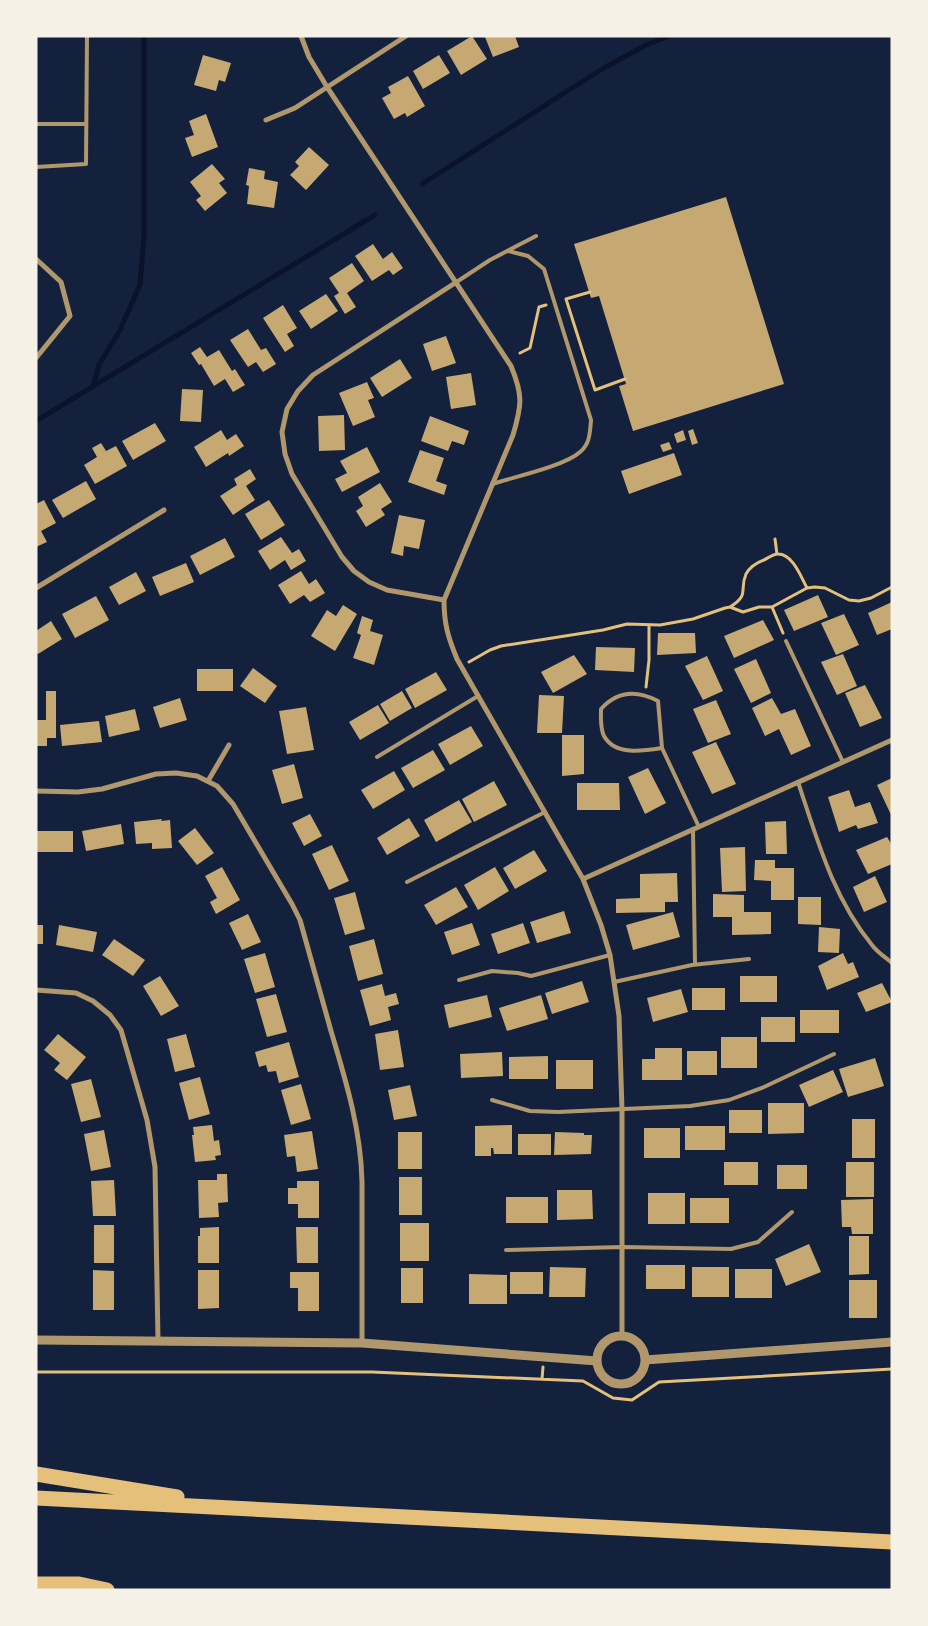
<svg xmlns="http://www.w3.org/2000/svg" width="928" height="1626" viewBox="0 0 928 1626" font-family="Georgia,serif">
  <rect width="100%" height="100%" fill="#14213d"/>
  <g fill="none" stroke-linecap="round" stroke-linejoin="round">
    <path stroke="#0b132b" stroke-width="5" d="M422 184 602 69 646 45 669 36
      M93 387 99 365 119 332 140 285 144 235V36
      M36 421 375 215"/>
  </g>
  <path fill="#c6a872" d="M472 36 487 59 461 75 447 51Z
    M515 36 519 47 493 57 485 37Z
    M203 55 231 63 225 82 219 80 216 91 194 85Z
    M439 55 450 73 423 89 413 71Z
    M408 76 425 106 407 117 405 113 394 119 382 98 391 93 388 87Z
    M206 114 218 147 192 157 185 138 194 135 189 121Z
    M309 147 329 165 306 190 290 175 299 166 295 162Z
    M212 164 225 179 219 183 227 193 205 211 196 200 201 196 190 182Z
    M249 168 265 171 264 179 278 182 274 208 247 204 249 186 246 185Z
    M726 197 784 384 633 431 619 386 626 384 599 296 591 298 574 244Z
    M373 244 383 259 392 252 403 268 393 275 389 270 372 281 355 256Z
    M352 263 364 281 347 293 356 307 345 314 334 296 339 293 329 278Z
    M326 294 338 311 311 329 299 311Z
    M283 305 297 328 287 334 294 346 285 352 263 318Z
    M248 329 261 350 266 348 276 364 263 372 256 362 248 367 230 340Z
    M446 336 456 363 432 371 423 344Z
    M200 347 207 357 219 350 232 371 235 369 245 385 233 392 225 379 214 386 201 364 199 365 191 353Z
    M400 359 412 378 382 397 370 378Z
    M471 373 476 405 451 409 446 377Z
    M367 382 374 398 368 400 375 417 353 426 339 393Z
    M182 389 203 390 201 422 180 421Z
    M344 415 345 450 319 451 318 416Z
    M430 416 469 431 464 445 452 441 448 451 421 441Z
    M155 423 166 441 133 460 122 441Z
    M693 429 698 443 692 445 688 431Z
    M221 430 227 440 236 434 244 446 229 456 228 453 206 467 194 447Z
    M683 430 686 440 677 443 674 434Z
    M669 442 672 449 663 452 660 445Z
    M101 443 106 451 116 446 127 466 95 484 84 465 97 457 92 448Z
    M367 447 380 472 342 492 335 479 347 473 340 461Z
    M420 450 444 458 436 481 447 485 444 495 408 482Z
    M674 453 682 475 629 494 621 471Z
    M250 469 256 479 246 486 255 500 233 515 220 496 237 485 234 479Z
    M86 481 96 499 63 518 52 500Z
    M380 483 392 502 381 509 385 515 366 527 356 511 363 506 358 497Z
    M44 500 56 523 41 531 47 542 36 547V504Z
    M269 500 285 525 261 540 245 514Z
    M399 515 425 520 419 549 404 546 403 556 391 553Z
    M281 537 292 553 299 549 306 561 291 570 285 560 270 570 258 551Z
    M225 538 235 557 200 575 190 556Z
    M186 563 194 582 160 596 152 577Z
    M301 571 309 584 316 579 325 593 310 602 304 595 290 604 278 585Z
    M136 572 146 591 119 605 109 587Z
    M818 595 828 617 794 631 784 610Z
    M96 596 109 620 75 638 62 614Z
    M892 602V629L877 635 868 613Z
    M343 605 357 614 335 651 311 636 327 610 336 616Z
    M844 614 859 645 836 655 821 623Z
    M362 616 373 620 370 631 383 635 374 665 353 658 361 635 357 633Z
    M763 620 774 640 734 658 724 636Z
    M51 621 62 639 38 654 36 652V631Z
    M658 633H695L696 653 657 655Z
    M596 647 635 648 634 672 595 670Z
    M843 654 857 686 837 695 821 662Z
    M574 655 587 674 553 693 541 672Z
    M707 656 723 691 703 700 685 666Z
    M756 659 771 693 751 703 734 669Z
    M253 668 277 686 265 703 240 686Z
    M197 669H233V691H197Z
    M436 672 447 690 415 708 405 689Z
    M865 685 882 718 860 727 845 693Z
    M46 691H56V738H47V746H36V720H46Z
    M402 691 412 708 390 721 380 704Z
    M539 695 564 696 562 733H537Z
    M180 698 187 720 160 728 153 707Z
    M772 698 781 714 795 709 811 746 791 755 779 729 765 736 752 708Z
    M716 700 731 734 708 743 693 709Z
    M378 705 389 723 360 740 349 722Z
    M306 707 314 750 287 754 279 711Z
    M135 709 140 730 109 737 105 716Z
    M99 721 102 742 62 746 60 725Z
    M471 726 483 746 450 765 438 744Z
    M562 735H584V774L562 776Z
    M716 742 736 784 712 794 692 752Z
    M433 750 445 770 413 788 401 768Z
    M294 764 303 798 282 804 272 770Z
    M648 768 666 803 645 814 628 777Z
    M394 771 405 790 373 809 361 790Z
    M892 778V817L877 785Z
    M494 781 507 805 474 822 462 799Z
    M577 783H619L620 810H577Z
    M849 790 855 807 870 802 878 823 858 829 856 825 839 832 828 797Z
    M459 800 472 822 436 842 424 820Z
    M310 814 322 836 304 846 292 823Z
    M409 818 420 836 387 855 377 838Z
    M162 819 161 821 170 820 172 848 152 849V843L136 844 134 822Z
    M786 821 787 854H766L765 822Z
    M121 824 124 844 86 851 82 831Z
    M195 828 214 853 197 865 178 841Z
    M37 831H73V852H37Z
    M887 837 892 845V864L868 874 856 850Z
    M332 845 349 881 329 890 312 854Z
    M745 847 746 891 722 892 720 848Z
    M534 850 547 871 515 889 503 868Z
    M755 860H775V868H794V900H771V881L754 880Z
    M222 867 240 900 216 914 210 902 217 898 205 876Z
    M495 867 509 891 478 910 464 885Z
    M677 873 678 902H665V912L616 913V899L640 898V874Z
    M875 876 887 902 864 912 853 887Z
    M456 887 468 907 436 925 424 905Z
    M355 892 365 929 345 935 334 898Z
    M713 894 744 895V912H771V934L732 935V917H713Z
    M798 897H821V925L798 924Z
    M564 911 571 933 537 943 530 922Z
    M673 912 680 937 633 950 626 925Z
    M248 914 261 942 242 950 229 923Z
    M472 923 480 945 452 955 444 932Z
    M523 923 530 943 498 954 491 934Z
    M36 925H43V944H36Z
    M59 925 97 932 93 952 56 945Z
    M819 927 840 929 839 953 818 952Z
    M114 939 145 960 133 976 102 955Z
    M374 939 383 974 358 981 349 946Z
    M265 953 275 987 255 993 244 959Z
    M843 953 848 964 853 962 859 977 827 990 818 966Z
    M160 976 179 1006 161 1016 143 986Z
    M740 976H777V1002H740Z
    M582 981 589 1002 552 1014 545 993Z
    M882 983 892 1002 866 1012 857 993Z
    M382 984 385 996 396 993 399 1004 388 1007 391 1020 370 1026 360 990Z
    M692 988H725V1010H692Z
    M681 989 688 1012 653 1022 647 998Z
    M276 994 287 1032 267 1037 256 999Z
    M487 995 492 1017 449 1028 444 1005Z
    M541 995 548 1019 507 1031 499 1008Z
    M800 1010H839V1033H800Z
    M761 1017H795V1042H761Z
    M398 1030 404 1067 380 1070 375 1034Z
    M58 1034 86 1057 67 1080 54 1070 60 1063 44 1050Z
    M186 1034 195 1067 175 1072 167 1039Z
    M721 1037H757V1068H721Z
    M289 1042 299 1077 279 1083 276 1071 268 1072 266 1065 259 1067 255 1052Z
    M655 1048H682V1080H642V1059H655Z
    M687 1051H717V1075H687Z
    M502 1052 503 1076 461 1078 460 1054Z
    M548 1056V1079H509V1057Z
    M875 1058 884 1086 848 1097 839 1069Z
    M556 1060H593V1089H556Z
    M833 1070 843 1092 809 1107 799 1085Z
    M200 1077 210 1114 189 1120 179 1083Z
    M91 1079 101 1117 81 1122 71 1084Z
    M301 1084 311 1119 291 1125 281 1090Z
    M410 1085 417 1116 394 1120 388 1090Z
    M768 1103H804V1133L768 1134Z
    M729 1110H762V1133H729Z
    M852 1119H875V1158H852Z
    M212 1125 214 1141 219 1140 221 1155 215 1156 216 1160 195 1162 192 1135H194L193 1127Z
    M512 1125V1154H494L493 1148H491V1156H475V1126Z
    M685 1126H725V1150H685Z
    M644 1128H680V1158H644Z
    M104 1130 111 1167 91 1171 84 1134Z
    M312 1131 318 1169 297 1172 295 1156 287 1157 284 1135Z
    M398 1132H422V1169H398Z
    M555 1132 584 1133V1135H592L591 1154 554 1155Z
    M518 1134H551V1155H518Z
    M724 1162H758V1185H724Z
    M846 1162H874V1197H846Z
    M777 1165H807V1189H777Z
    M217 1174H227L228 1202 218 1203 219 1217 199 1218 198 1180H217Z
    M399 1177H422V1215H399Z
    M114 1180 116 1216H93L91 1181Z
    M297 1181H319V1218H298V1204H288V1188H297Z
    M557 1190H592L593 1219 557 1220Z
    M648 1193H685V1224H648Z
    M506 1197H548V1223H506Z
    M690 1198H729V1223H690Z
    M873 1199V1234H852L851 1227H842L841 1200Z
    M400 1223H429V1261H400Z
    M94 1225H114V1263H94Z
    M219 1227V1263H198V1236H200V1228Z
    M296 1227H318V1263H297Z
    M849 1236H869V1274L849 1275Z
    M809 1244 821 1272 786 1286 775 1259Z
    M646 1265H685V1289H646Z
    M550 1267 586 1268 585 1297H549Z
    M692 1267H729V1297H692Z
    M401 1268H423V1303H401Z
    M735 1269H772V1298H735Z
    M93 1270 114 1271V1310H93Z
    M198 1270H219V1308L198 1309Z
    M290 1272H319V1311H298V1288H290Z
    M510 1272H543V1294H510Z
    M469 1274 507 1275V1304H469Z
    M849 1280H877V1318H849Z"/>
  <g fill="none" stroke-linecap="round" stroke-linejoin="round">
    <path stroke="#e5c07b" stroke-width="3" d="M566 299 595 390 625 379
      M566 299 590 292
      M520 353 530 348 539 307 546 305
      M775 539 777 554
      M730 607C750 595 739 590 746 574 750 567 756 563 764 560 768 558 773 554 778 554 793 554 801 577 807 588
      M772 607 783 633
      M469 662 490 650 501 646 603 630 627 624 660 625 693 619 725 608 730 607 743 612 759 607H772L807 588 815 587 825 588 849 600 859 601 871 598 892 587
      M646 687 649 660V625
      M36 1372H372L583 1381 613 1398 632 1400 659 1382 892 1369
      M542 1379 543 1367"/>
    <path stroke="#b1986c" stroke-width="4" d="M36 124H86
      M36 167 86 164 87 36
      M455 283 490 260 536 236
      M492 484C514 477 565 466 580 452 590 444 590 432 591 420L544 269 528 256 508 251
      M786 641 843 762
      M662 748C644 751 615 756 604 736 600 728 601 718 601 709 617 691 637 690 658 701L662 748 699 827
      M377 757 478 696
      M798 782C817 839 833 898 872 945 877 952 885 957 892 963
      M693 829 695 964
      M407 882 545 812
      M459 980 492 971 518 973 531 976 610 955
      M614 982 692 965 749 959
      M492 1100 530 1111 558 1112 690 1106 729 1100 764 1087 834 1054
      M506 1250 623 1247 731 1249 758 1242 792 1212"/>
    <path stroke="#b1986c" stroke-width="5" d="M301 36 309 57 327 87 511 366C523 395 522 405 513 435L444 600C444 624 448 637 457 659L583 879 601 925 610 955 619 1016 622 1110V1336
      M266 120 295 108 406 36
      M36 259 61 282 70 316 36 358
      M36 588 164 510
      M444 600 387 590 369 582 354 571 342 557 292 474 285 454 282 432 287 409 298 391 313 375 455 283
      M208 781 229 745
      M36 791 78 792 102 789 156 774 176 773 197 776 217 786 233 804 292 904 300 920C310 957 321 994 331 1031 346 1081 361 1130 362 1182V1343
      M583 879 892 740
      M36 990 76 993 93 1001 110 1015 121 1030 147 1120 155 1167 158 1341"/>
    <path stroke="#b1986c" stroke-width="9" d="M597 1360a24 24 0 1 1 48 0a24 24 0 1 1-48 0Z
      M36 1340 362 1343 597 1361
      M645 1360 892 1342"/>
    <path stroke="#e5c07b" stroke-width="15" d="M36 1474 177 1497
      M36 1498 892 1542
      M36 1584H79L107 1590"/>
  </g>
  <rect width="928" height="1626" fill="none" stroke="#f6f1e7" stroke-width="75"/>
</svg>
